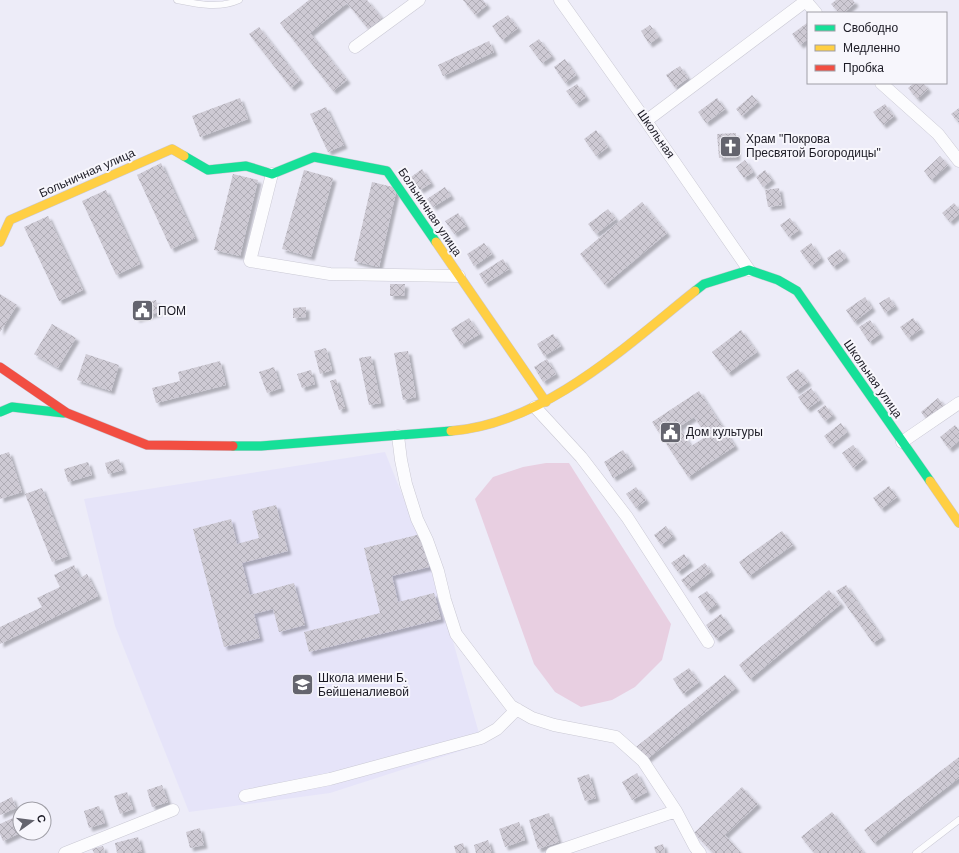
<svg xmlns="http://www.w3.org/2000/svg" width="959" height="853" viewBox="0 0 959 853" font-family="Helvetica,sans-serif">
  <defs>
    <pattern id="building-cross-hatch" width="8" height="8" patternUnits="userSpaceOnUse"><rect width="8" height="8" fill="#cecad4"/><path d="M0 0l8 8M0 8l8-8" fill="none" stroke="#b0adb6"/></pattern>
    <filter id="shadow"><feDropShadow dx="3.5" dy="3.5" stdDeviation="1" flood-color="#0004"/></filter>
  </defs>
  <rect width="100%" height="100%" fill="#edecf8"/>
  <path fill="#e6e4f9" d="M385 452 434 574 482 744 330 793 189 812 115 626 84 499Z"/>
  <path fill="#e8cfe1" d="M546 463H569L671 624 662 660 635 687 612 700 581 707 555 692 534 664 475 499 493 477 523 467Z"/>
  <path fill="url(#building-cross-hatch)" fill-rule="evenodd" filter="url(#shadow)" d="M309 0H367L382 18 368 29 347 3 310 33 347 80 333 91 280 23Z
    M463 0H483L487 5 475 15Z
    M836 0H853L855 3 844 13H839L831 4Z
    M508 15 518 28 502 40 492 26Z
    M807 23 808 24V39L800 45 792 34Z
    M650 25 659 37 649 44 641 31Z
    M259 27 300 80 291 88 249 34Z
    M539 39 552 56 542 63 529 46Z
    M489 41 494 52 443 76 438 65Z
    M565 59 576 75 565 83 554 67Z
    M680 66 688 78 675 88 666 75Z
    M914 83H923L928 89 917 99 908 88Z
    M577 84 586 97 576 104 566 91Z
    M752 95 758 102 742 116 736 109Z
    M240 98 248 119 200 137 192 116Z
    M717 98 725 109 706 123 698 112Z
    M885 104 894 116 883 125 873 112Z
    M326 107 344 145 328 152 310 114Z
    M959 108V123L951 114Z
    M596 130 608 147 596 156 584 139Z
    M736 133 737 157 719 158 717 134Z
    M940 156 948 165 931 180 924 171Z
    M745 160 753 172 744 178 736 167Z
    M161 163 195 238 171 249 137 175Z
    M422 169 431 183 420 190 411 177Z
    M304 170 333 178 311 257 282 249Z
    M765 170 772 180 763 187 756 177Z
    M233 174 258 180 240 256 214 250Z
    M372 182 397 188 379 267 354 261Z
    M445 187 451 196 433 207 427 199Z
    M779 188 782 205 768 207 765 190Z
    M106 190 140 264 116 275 82 201Z
    M642 202 667 233 605 285 580 254Z
    M954 203 959 209V214L950 222 942 213Z
    M608 209 616 219 596 234 588 224Z
    M458 213 466 226 454 234 445 221Z
    M48 216 83 290 59 301 24 227Z
    M790 218 799 230 789 237 780 225Z
    M484 243 492 254 474 266 467 254Z
    M811 243 821 258 811 266 800 251Z
    M840 249 846 258 833 267 827 258Z
    M503 259 509 269 485 284 479 274Z
    M390 284H405L404 296H390Z
    M0 294 17 305 0 332Z
    M865 297 872 308 854 322 846 310Z
    M889 297 895 306 885 313 879 303Z
    M156 300 159 312 136 319 133 306Z
    M306 307V317L293 318V308Z
    M469 318 480 334 461 345 451 329Z
    M913 318 921 329 908 338 900 327Z
    M870 320 880 334 869 342 859 327Z
    M52 324 76 338 58 368 34 354Z
    M741 330 757 352 728 373 712 352Z
    M553 334 561 346 544 356 537 344Z
    M326 348 332 370 320 374 314 351Z
    M408 351 416 397 403 400 394 353Z
    M86 354 119 365 111 391 77 380Z
    M371 356 381 403 369 405 359 358Z
    M547 359 556 374 543 382 534 367Z
    M220 361 226 385 156 403 152 388 180 381 178 372Z
    M274 367 281 388 267 393 259 372Z
    M798 369 808 382 796 391 786 377Z
    M311 370 315 384 302 388 297 374Z
    M336 379 345 408 339 410 330 381Z
    M811 388 820 400 807 409 798 397Z
    M699 391 735 446 688 477 652 422ZM694 417 707 436 691 446 679 427Z
    M938 398 945 407 927 420 921 412Z
    M825 405 833 415 825 421 817 411Z
    M841 423 847 432 831 445 824 436Z
    M955 425 959 430V441L949 449 940 437Z
    M853 445 864 459 853 468 842 453Z
    M623 450 633 466 613 478 604 462Z
    M9 452 22 492 0 499V455Z
    M119 459 123 470 108 474 105 463Z
    M88 462 92 475 68 482 64 469Z
    M889 486 897 497 881 509 873 498Z
    M636 487 646 500 636 508 626 494Z
    M42 488 68 556 52 562 25 494Z
    M276 505 288 551 242 563 250 595 294 583 305 625 279 632 273 609 254 614 260 638 224 647 193 529 231 519 237 544 259 538 252 511Z
    M666 526 673 536 661 545 654 535Z
    M782 531 793 545 749 576 739 562Z
    M421 534 429 567 392 576 398 602 434 593 441 619 309 652 304 632 380 613 364 548Z
    M684 554 690 563 678 572 671 563Z
    M705 563 711 572 688 589 681 580Z
    M74 565 80 578 87 574 98 596 0 644V627L42 607 37 598 60 587 54 575Z
    M846 585 882 637 873 643 836 591Z
    M829 590 841 604 750 679 739 665Z
    M707 591 717 604 707 611 698 597Z
    M721 614 731 628 716 639 706 625Z
    M689 668 699 682 683 694 673 679Z
    M725 675 736 688 646 760 636 747Z
    M959 757V778L874 843 864 830Z
    M637 773 647 792 632 800 622 782Z
    M589 774 596 798 585 801 577 778Z
    M162 785 168 802 152 807 147 790Z
    M742 787 758 804 725 835 741 853H713L694 833Z
    M127 792 133 809 120 814 114 796Z
    M12 797 16 808 0 815V803Z
    M99 806 105 823 89 828 84 811Z
    M832 812 864 853H814L801 837Z
    M549 813 559 842 538 849 529 820Z
    M15 817 20 828V833L3 841 0 834V824Z
    M519 822 525 840 505 847 499 829Z
    M200 828 204 845 190 848 186 832Z
    M138 837 142 851 133 853H117L115 843Z
    M488 840 492 853H476L474 845Z
    M463 843 466 853H456L454 846Z
    M663 844 665 853H656L654 847Z
    M103 846 105 853H94L92 849Z"/>
  <g fill="none" stroke-linecap="round" stroke-linejoin="round">
    <defs>
      <path id="lane" d="M177 0C197 4 219 9 239 0
        M916 853 959 820"/>
      <path id="street" d="M560 0 646 121 749 270
        M805 0 816 13
        M355 47 419 0
        M881 83 938 134 959 161
        M646 121 807 0
        M272 174 250 261 330 274 459 276
        M535 407 581 457 627 517 708 642
        M398 436 401 460 406 484 417 519 427 540 438 571 445 600 456 634 511 706 532 718 554 725 616 737 643 761 676 811 695 847 700 853
        M902 442 959 403
        M245 796 330 779 481 738 497 729 517 709
        M65 853 173 810
        M552 853 676 811"/>
      <path id="fast" d="M184 156 208 170 246 166 272 174 314 157 387 171 436 242
        M695 291 704 284 749 270 778 280 797 291 930 481
        M0 412 12 407 64 413
        M233 446H261L451 431"/>
      <path id="slow" d="M0 242 10 220 172 149 184 156
        M436 242 546 402
        M451 431C544 424 626 346 695 291
        M930 481 959 523"/>
      <path id="jam" d="M0 367 67 413 147 445 233 446"/>
    </defs>
    <use href="#lane" stroke="#cac9d4" stroke-width="7"/>
    <use href="#street" stroke="#cac9d4" stroke-width="13"/>
    <use href="#fast" stroke="#cac9d4" stroke-width="10"/>
    <use href="#slow" stroke="#cac9d4" stroke-width="10"/>
    <use href="#jam" stroke="#cac9d4" stroke-width="10"/>
    <use href="#lane" stroke="#fcfcfe" stroke-width="6"/>
    <use href="#street" stroke="#fcfcfe" stroke-width="12"/>
    <use href="#fast" stroke="#16e098" stroke-width="9"/>
    <use href="#slow" stroke="#ffcf43" stroke-width="9"/>
    <use href="#jam" stroke="#f24e42" stroke-width="9"/>
  </g>
  <defs>
    <symbol id="church-square" viewBox="-11 -11 22 22"><rect x="-9" y="-9" width="18" height="18" rx="4" fill="#64646e" stroke="#f7f6fc"/><path d="M-1.2-6h2.4v3.5h3.3v2.4h-3.3V6h-2.4V-.1h-3.3v-2.4h3.3Z" fill="#fff"/></symbol>
    <symbol id="civic-square" viewBox="-11 -11 22 22"><rect x="-9" y="-9" width="18" height="18" rx="4" fill="#64646e" stroke="#f7f6fc"/><path d="M-.6-6.5H3V-4.5H.6V-3L4-1V1h2V6H-6V1h2V-1L-.6-3ZM-1.2 2.5V6h2.4V2.5Z" fill="#fff"/></symbol>
    <symbol id="school-square" viewBox="-11 -11 22 22"><rect x="-9" y="-9" width="18" height="18" rx="4" fill="#64646e" stroke="#f7f6fc"/><path d="M0-5L7-2L0 1L-7-2ZM-4 1L0 2.5L4 1V4Q0 6-4 4Z" fill="#fff"/></symbol>
  </defs>
  <g fill-rule="evenodd">
    <use href="#church-square" x="718" y="134" width="25" height="25"/>
    <use href="#civic-square" x="130" y="298" width="25" height="25"/>
    <use href="#civic-square" x="658" y="420" width="25" height="25"/>
    <use href="#school-square" x="290" y="672" width="25" height="25"/>
  </g>
  <g text-anchor="middle" stroke-width="4" stroke-linejoin="round" paint-order="stroke">
    <g font-size="12" fill="#1b1a24" stroke="#f7f6fc">
      <text transform="translate(656 134) rotate(55)" y="4">Школьная</text>
      <text transform="translate(87 173) rotate(-24)" y="4">Больничная улица</text>
      <text transform="translate(430 212) rotate(56)" y="4">Больничная улица</text>
      <text transform="translate(873 379) rotate(55)" y="4">Школьная улица</text>
    </g>
    <g font-size="12" fill="#1b1a24" stroke="#f7f6fc" text-anchor="start">
      <text x="746" y="143">Храм "Покрова<tspan x="746" dy="14">Пресвятой Богородицы"</tspan></text>
      <text x="158" y="315">ПОМ</text>
      <text x="686" y="436">Дом культуры</text>
      <text x="318" y="682">Школа имени Б.<tspan x="318" dy="14">Бейшеналиевой</tspan></text>
    </g>
  </g>
  <rect x="807" y="12" width="140" height="72" fill="#f7f6fc" stroke="#9f9ea6"/>
  <rect x="815" y="25" width="20" height="6" fill="#16e098" stroke="#9f9ea6"/>
  <text x="843" y="32" font-size="12" fill="#1b1a24">Свободно</text>
  <rect x="815" y="45" width="20" height="6" fill="#ffcf43" stroke="#9f9ea6"/>
  <text x="843" y="52" font-size="12" fill="#1b1a24">Медленно</text>
  <rect x="815" y="65" width="20" height="6" fill="#f24e42" stroke="#9f9ea6"/>
  <text x="843" y="72" font-size="12" fill="#1b1a24">Пробка</text>
  <g transform="translate(32 821) rotate(76)"><circle r="19" fill="#f7f6fc" stroke="#9f9ea6"/>
  <path d="M0-3L7 15L0 10L-7 15Z" fill="#64646e"/>
  <text y="-6" font-size="11" font-weight="bold" text-anchor="middle" fill="#1b1a24">С</text>
  </g>
</svg>
